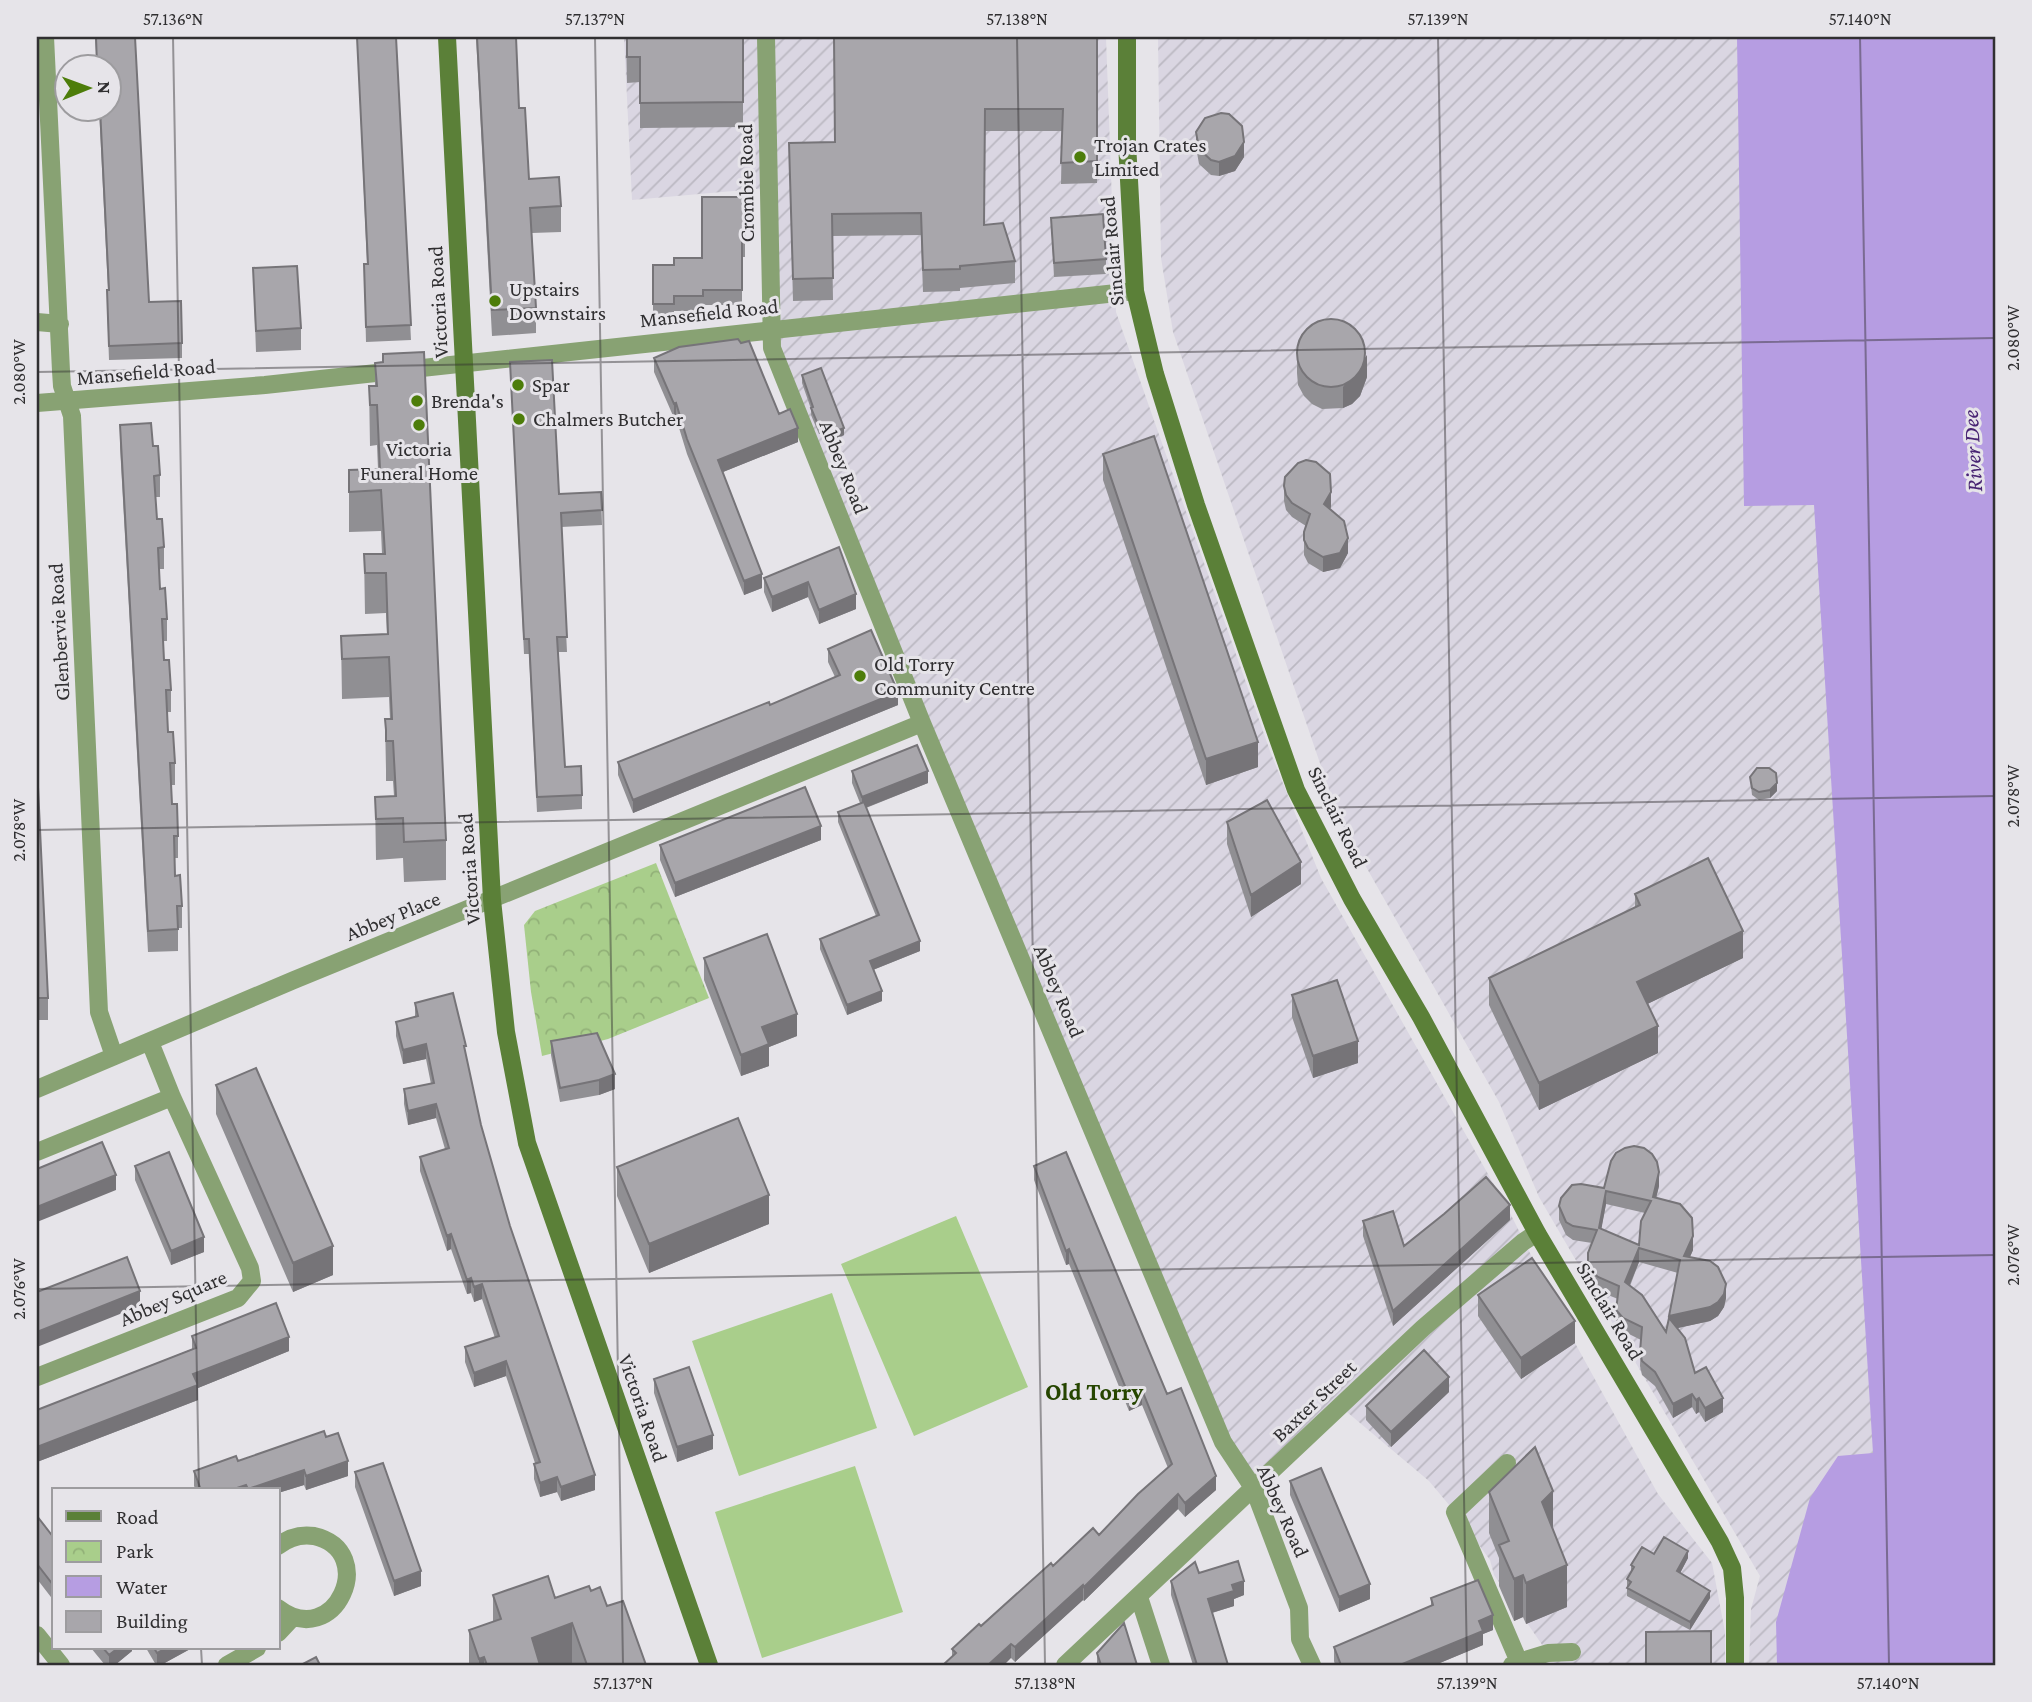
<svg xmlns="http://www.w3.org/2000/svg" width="2032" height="1702" viewBox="0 0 2032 1702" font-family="'Crimson Pro',serif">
  <defs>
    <pattern id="industrial-furrows" width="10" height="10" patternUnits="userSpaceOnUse" patternTransform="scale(1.75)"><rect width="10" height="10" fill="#dad6e2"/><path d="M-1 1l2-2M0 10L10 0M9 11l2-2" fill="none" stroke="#bbb8c2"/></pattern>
    <pattern id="park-crowns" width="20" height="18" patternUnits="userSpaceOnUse" patternTransform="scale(1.75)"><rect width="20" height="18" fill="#a9ce8b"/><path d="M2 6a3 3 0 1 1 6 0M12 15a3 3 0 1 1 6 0" fill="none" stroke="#92b178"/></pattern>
  </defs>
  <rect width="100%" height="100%" fill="#e6e4e9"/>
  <path fill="url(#industrial-furrows)" d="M624 37H1106L1116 312 1270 751 1321 878 1510 1213 1575 1343 1658 1494 1712 1563 1725 1632V1665H1556L1494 1575 1490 1560 1455 1512 1429 1481 1341 1407 1254 1489 1223 1442 770 329 768 188 632 200Z
    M1158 37H1995V1665H1749L1751 1609 1760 1576 1539 1197 1499 1102 1339 819 1173 332 1161 258Z"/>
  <path fill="#a9ce8b" d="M956 1216 1028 1387 914 1436 841 1264Z
    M832 1293 877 1428 739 1476 692 1341Z
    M855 1466 903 1612 762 1658 715 1512Z"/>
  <path fill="url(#park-crowns)" d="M656 863 709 998 608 1039 542 1056 531 992 524 925 535 911Z"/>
  <path fill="#b69de2" d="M1737 37H1995V1665H1777L1776 1622 1810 1498 1838 1456 1873 1453 1814 505 1744 506Z"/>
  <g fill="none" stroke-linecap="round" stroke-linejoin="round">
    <path stroke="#88a273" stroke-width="18" d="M45 37 61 371 62 386 72 416 99 1012 114 1056
      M766 37 772 348 922 723 1223 1442 1254 1489 1299 1608 1300 1639 1312 1665
      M37 322 60 324
      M37 403 265 385 1135 291
      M37 1089 294 980 922 723
      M37 1152 172 1097
      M37 1377 238 1298 252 1281 250 1268 172 1097 150 1042
      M1507 1463 1455 1512 1519 1662 1512 1665
      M278 1546C288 1538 301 1534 314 1536 380 1551 335 1652 278 1608
      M1139 1597 1161 1665
      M278 1633 293 1617
      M37 1635 61 1665
      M1519 1662 1548 1653 1572 1652
      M227 1665 257 1648
      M1065 1665 1423 1328 1523 1242 1537 1233"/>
    <path stroke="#5b8038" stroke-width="18" d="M447 37 492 900 506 1032 527 1143 709 1665
      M1127 37V143L1135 291 1155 374 1196 505 1296 790 1352 899 1421 1017 1537 1233 1720 1542 1732 1568 1735 1598V1665"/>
  </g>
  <path fill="#908f93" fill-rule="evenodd" d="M95 37H135L149 302 182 343V358L109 360 107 304V290H108L99 108H108V66H97Z
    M357 37H396L411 340 366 342 364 264H367Z
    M476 37H516L519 108 529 179 561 206V232L532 233 536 308V333L492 336Z
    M626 37H743V127L640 128V82L627 83Z
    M1017 38H1097V183L1061 184 1062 131H985L984 225 1015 261V283L960 288V291L923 292 921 235 832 236 833 300 793 301 789 143 834 142Z
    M1196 132 1244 157 1235 171 1219 176 1211 175 1199 164 1196 147Z
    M745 197V257H742V305H703V311H674V319H653V265H674L702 258Z
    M1051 218 1106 259V274L1054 277Z
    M253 268 301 328V350L256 352Z
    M1297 351 1367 377 1360 396 1352 404 1343 408 1322 409 1312 404 1304 396 1298 385 1297 373Z
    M654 358 779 414 798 442 723 472 762 588 744 595 687 454 676 418H674L654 372Z
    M510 362 559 494 601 492 602 525 561 527 567 652H558L565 767 582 795V809L537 812 529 654H524Z
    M375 363 446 840V880L404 882 403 858 376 860 375 797 394 796 393 781H386V770L385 719H390L389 697 342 699 341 636 387 634 386 613 365 614 364 554H382L381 531 349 532V470L378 469 377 445 370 446 369 386H375Z
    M802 375 844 435 826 443 822 433 819 434 811 415V409L802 383Z
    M120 425 153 446 160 475V497H155L157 519 164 547V569H159L160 589 167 619V641H163L164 660 171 690V712H167L168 732 175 763V785H171L172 804 178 836V858H175V876L182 906V928H178V951L148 952 120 446Z
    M1103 454 1258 767 1206 785 1103 480Z
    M1284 486 1331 507 1330 509 1348 553 1340 568 1323 572 1308 563 1304 555V532L1306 526 1292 517 1286 510 1284 501Z
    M839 547 856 609 819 624 808 597 772 612 764 592V578Z
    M828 649 898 705 633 813 618 775V762L770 705 835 677 828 662Z
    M37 766 48 998V1020H37Z
    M852 771 928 783 866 808 920 951 873 970 882 1001 847 1015 820 949V939L876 916 838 822V812L860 803 852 783Z
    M1750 777 1777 791 1770 798 1759 800 1752 795Z
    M1227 822 1301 884 1251 917 1227 844Z
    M821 840 675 897 660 860V845Z
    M1635 894 1743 958 1647 1004 1658 1053 1539 1110 1489 1005V978L1635 907Z
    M704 958 797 1036 769 1047V1066L741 1076 704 980Z
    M1292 995 1358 1063 1313 1078 1292 1017Z
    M415 1003 466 1055 481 1125 510 1226 595 1490 561 1501 557 1492 540 1497 534 1479V1464L535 1463 506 1376 474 1387 465 1362V1347L495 1338 482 1299 474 1302 471 1293 467 1294 451 1249 447 1251 420 1171V1157L445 1149 436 1118 408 1125 404 1104V1089L431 1084 426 1059 403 1064 396 1036V1022L415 1017Z
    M551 1041 615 1089 599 1095 560 1102 551 1055Z
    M216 1085 333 1275 293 1292 216 1114Z
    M135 1166 204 1252 171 1265 135 1180Z
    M1034 1166 1167 1394 1216 1490 1185 1517 1178 1509 1084 1601 1083 1600 1015 1662 1011 1658 952 1656V1649L1053 1566 1099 1535 1168 1468 1142 1405 1129 1411 1069 1264 1066 1265 1034 1180Z
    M617 1167 769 1224 649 1273 617 1196Z
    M1659 1186 1656 1198 1693 1250 1690 1257 1726 1298 1724 1307 1718 1316 1710 1321 1677 1328 1695 1373 1723 1412 1705 1422 1699 1412 1696 1414 1692 1407 1673 1418 1655 1386 1642 1375 1640 1366 1641 1340 1623 1331 1616 1323 1618 1299 1598 1291 1591 1284 1588 1276V1253L1592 1243 1573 1240 1566 1235 1559 1220V1206L1604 1188ZM1606 1204 1645 1213 1639 1245 1601 1229ZM1639 1262 1678 1273 1666 1332 1630 1286Z
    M1510 1220 1393 1326 1363 1236V1221L1404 1246Z
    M1478 1295 1575 1343 1521 1379 1478 1316Z
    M192 1336 289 1351 198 1388V1400L37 1462V1410L192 1349Z
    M654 1379 713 1449 677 1462 654 1393Z
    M1449 1392 1391 1447 1366 1420V1406Z
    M326 1437 348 1476 306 1490 304 1485 278 1493V1490H196L194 1486V1471L238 1461Z
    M355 1472 421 1586 394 1596 355 1487Z
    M1290 1481 1370 1599 1339 1612 1290 1495Z
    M1489 1492 1553 1531 1567 1607 1526 1624 1523 1617 1514 1621 1499 1586V1558L1489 1533Z
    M37 1516 54 1538V1601L37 1579Z
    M1654 1554 1688 1558 1680 1573 1710 1598 1690 1630 1627 1596V1579L1631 1572V1565Z
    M1171 1581 1244 1595 1234 1599V1606L1212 1613 1228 1665H1193L1171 1595Z
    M591 1591 607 1606 646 1665H469V1630L493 1622V1595L555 1598Z
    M1431 1598 1493 1630 1483 1634V1645L1435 1665H1335L1334 1661V1647L1431 1606Z
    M91 1648H132V1651L115 1665H105Z
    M146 1648H192L161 1665H156Z
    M1097 1653 1137 1665H1097Z"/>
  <path fill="#767478" d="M1244 142V157L1235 171 1219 176V162Z
    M1367 355V377L1360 396 1352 404 1343 408V387Z
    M676 403V418H674V404Z
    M822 425V433L819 434V427Z
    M798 428V442L718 474V460Z
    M844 428V435L826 443V435Z
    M1331 492V507L1324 519V504Z
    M1348 538V553L1340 568 1323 572V557Z
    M762 574V588L744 595V581Z
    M808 582V597L772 612V597Z
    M856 594V609L819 624V610Z
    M898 692V705L633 813V800Z
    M1258 742V767L1206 785V759Z
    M928 771V783L862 809V797Z
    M1777 783V791L1770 798V790Z
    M821 826V840L675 897V883Z
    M1301 862V884L1251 917V895Z
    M1743 931V958L1637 1009V982Z
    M920 941V951L870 971V961Z
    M882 991V1001L847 1015V1005Z
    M797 1014V1036L769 1047V1066L741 1076V1055L762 1027Z
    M1658 1026V1053L1539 1110V1083Z
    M1358 1041V1063L1313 1078V1056Z
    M426 1044V1059L403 1064V1050Z
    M615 1074V1089L599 1095V1080Z
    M436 1104V1118L408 1125V1111Z
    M1659 1172V1186L1653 1210V1197Z
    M116 1175V1190L37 1222V1207Z
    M1606 1191V1204L1599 1242V1228Z
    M769 1195V1224L649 1273V1244Z
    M1510 1205V1220L1393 1326V1311Z
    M451 1234V1249L447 1251V1236Z
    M1693 1236V1250L1684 1270V1256Z
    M204 1237V1252L171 1265V1251Z
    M333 1246V1275L293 1292V1263Z
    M1639 1248V1262L1625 1296V1282Z
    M1069 1249V1264L1066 1265V1251Z
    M471 1278V1293L467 1294V1280Z
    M482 1284V1299L474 1302V1287Z
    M1726 1284V1298L1724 1307 1718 1316 1710 1321 1669 1330V1316Z
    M140 1291V1306L37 1347V1332Z
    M1575 1321V1343L1521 1379V1358Z
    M289 1337V1351L198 1388V1400L37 1462V1447L193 1374Z
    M506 1361V1376L474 1387V1373Z
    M1449 1377V1392L1391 1447V1432Z
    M1142 1390V1405L1129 1411V1396Z
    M1692 1394V1407L1673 1418V1404Z
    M1699 1398V1412L1696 1414V1400Z
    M1723 1398V1412L1705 1422V1408Z
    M713 1435V1449L677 1462V1447Z
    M348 1461V1476L306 1490V1476Z
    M304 1470V1485L278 1493V1490H248V1489Z
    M595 1475V1490L561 1501V1487Z
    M1216 1476V1490L1185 1517V1503Z
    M557 1477V1492L540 1497V1483Z
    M246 1485V1490H231Z
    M1553 1491V1533L1542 1502Z
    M1178 1494V1509L1084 1601V1587Z
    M1688 1551V1558L1677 1579V1571Z
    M1567 1565V1607L1526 1624V1583Z
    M421 1571V1586L394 1596V1581Z
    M1523 1575V1617L1514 1621V1579Z
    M1244 1581V1595L1234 1599V1606L1208 1614V1599L1232 1585Z
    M1370 1584V1599L1339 1612V1597Z
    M1083 1585V1600L1015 1662V1647Z
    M1710 1591V1598L1690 1630V1622Z
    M1493 1615V1630L1483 1634V1645L1435 1665H1400L1479 1621Z
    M572 1623V1665H532V1638Z
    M1011 1644V1658L1004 1665H988Z
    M118 1648H132V1651L115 1665H109V1655Z
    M166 1648H192L161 1665H157V1653Z
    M484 1657V1665H479V1659Z"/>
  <path fill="#a8a6ab" stroke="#767478" stroke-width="2" fill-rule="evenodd" d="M96 37H135L149 302 181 301 182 343 109 346 107 290H109L100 108H108V66H97Z
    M357 37H396L411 325 366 327 364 264H368Z
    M477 37H516L519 108H525L529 179 559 177 561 206 530 208 536 308 492 310Z
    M627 37H743V102L640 103V57H627Z
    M834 37 1097 38V161L1061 163 1063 109H985L984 225 1003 223 1015 261 960 266V269L923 270 921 213 832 214 833 278 793 279 789 143 835 142Z
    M1221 113 1229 114 1242 126 1244 142 1235 156 1219 162 1211 160 1199 149 1196 132 1205 118Z
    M702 197H745V242H742V290H703V296H674V304H653V265H674V258H702Z
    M1103 214 1106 259 1054 263 1051 218Z
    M297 266 301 328 256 331 253 268Z
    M1297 353a34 34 0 1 1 68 0a34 34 0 1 1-68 0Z
    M738 339 741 343 749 341 779 414 790 409 798 428 718 460 762 574 744 581 687 439 676 403 674 404 654 358 679 347Z
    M424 352 446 840 404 842 403 818 376 819 375 797 396 796 393 741H386V730L385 719H392L389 657 342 659 341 636 388 634 386 573H365L364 554H385L381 490 349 492V470L380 469 377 405H370L369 386H377L375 363 383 362V354Z
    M552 360 559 494 601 492 602 510 561 513 567 637H557L565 767 581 766 582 795 537 797 529 639H524L510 362Z
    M821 368 844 428 826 435 822 425 819 427 811 408 813 407 802 375Z
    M151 423 153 446H158L160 475 154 476 157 519H162L164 547 158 548 160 589 165 588 167 619H162L164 660H169L171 690H166L168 732H173L175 763H170L172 804H177L178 836H174L175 876 180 875 182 906H177L178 929 148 931 120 425Z
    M1154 436 1258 742 1206 759 1103 454Z
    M1306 460 1316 462 1330 474 1331 492 1324 504 1344 521 1348 538 1340 553 1323 557 1308 548 1304 540V532L1310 514 1292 503 1286 495 1284 486 1285 477 1298 463Z
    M839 547 856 594 819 610 808 582 772 597 764 578Z
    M871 630 898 692 633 800 618 762 769 702 770 705 840 675 828 649Z
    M917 745 928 771 862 797 852 771Z
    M37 766 48 998H37Z
    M1757 768H1769L1776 773 1777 783 1770 790 1759 792 1752 788 1750 777Z
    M805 787 821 826 675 883 660 845Z
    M1267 800 1301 862 1251 895 1227 822Z
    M864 802 920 941 870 961 882 991 847 1005 820 939 879 915 838 812Z
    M1708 858 1743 931 1637 982 1658 1026 1539 1083 1489 978 1640 905 1635 894Z
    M767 934 797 1014 762 1027 769 1044 741 1055 704 958Z
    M1337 980 1358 1041 1313 1056 1292 995Z
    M453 993 466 1046H464L481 1125 510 1226 595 1475 561 1487 557 1477 540 1483 534 1464 540 1462 506 1361 474 1373 465 1347 499 1336 482 1284 474 1287 471 1278 467 1280 451 1234 447 1236 420 1157 449 1148 436 1104 408 1111 404 1089 434 1083 426 1044 403 1050 396 1022 418 1016 415 1003Z
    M597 1033 615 1074 599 1080 560 1088 551 1041Z
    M256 1068 333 1246 293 1263 216 1085Z
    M738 1118 769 1195 649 1244 617 1167Z
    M102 1142 116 1175 37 1207V1169Z
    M1634 1146 1644 1148 1652 1154 1657 1162 1659 1172 1653 1197 1680 1204 1692 1218 1693 1236 1684 1256 1710 1261 1718 1267 1726 1284 1724 1294 1718 1302 1710 1307 1669 1316 1680 1260 1639 1248 1625 1282 1642 1295 1666 1332 1669 1318 1685 1338 1695 1373 1706 1367 1723 1398 1705 1408 1699 1398 1696 1400 1692 1394 1673 1404 1655 1372 1642 1361 1640 1352 1642 1327 1623 1318 1616 1310 1619 1286 1598 1277 1591 1271 1588 1262V1253L1597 1230 1573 1226 1566 1222 1559 1206 1561 1198 1572 1185 1581 1184 1604 1188 1611 1161 1616 1153 1625 1148ZM1606 1191 1651 1201 1641 1221 1639 1245 1599 1228Z
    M169 1152 204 1237 171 1251 135 1166Z
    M1066 1152 1167 1394 1181 1388 1216 1476 1185 1503 1178 1494 1084 1587 1083 1585 1015 1647 1011 1644 988 1665H943L956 1653 952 1649 979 1624 981 1626 1051 1563 1053 1566 1093 1528 1099 1535 1138 1494 1172 1464 1142 1390 1129 1396 1069 1249 1066 1251 1034 1166Z
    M1486 1177 1510 1205 1393 1311 1363 1221 1393 1211 1404 1246 1444 1214Z
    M127 1257 140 1291 37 1332V1292Z
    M1532 1258 1575 1321 1521 1358 1478 1295Z
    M276 1303 289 1337 193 1374 198 1385 37 1447V1410L196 1348 192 1336Z
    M1424 1350 1449 1377 1391 1432 1366 1406Z
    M689 1367 713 1435 677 1447 654 1379Z
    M324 1431 326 1437 338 1433 348 1461 306 1476 304 1470 248 1489 246 1485 231 1490H201L194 1471 236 1456 238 1461Z
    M1535 1447 1553 1491 1542 1502 1567 1565 1526 1583 1523 1575 1514 1579 1499 1545 1509 1541 1489 1492Z
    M383 1463 421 1571 394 1581 355 1472Z
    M1321 1468 1370 1584 1339 1597 1290 1481Z
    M37 1516 54 1538V1586L37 1564Z
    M1664 1537 1688 1551 1677 1571 1710 1591 1690 1622 1627 1588 1631 1582 1627 1579 1634 1567 1631 1565 1642 1547 1654 1554Z
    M1238 1561 1244 1581 1232 1585 1234 1591 1208 1599 1228 1665H1197L1171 1581 1195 1562 1199 1573Z
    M548 1576 555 1598 589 1586 591 1591 600 1587 607 1606 623 1601 646 1665H587L572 1623 532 1638 540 1665H487L484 1657 479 1659 469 1630 501 1619 493 1595Z
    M1478 1580 1493 1615 1479 1621 1483 1631 1400 1665H1341L1334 1647 1433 1605 1431 1598Z
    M1124 1623 1137 1665H1101L1097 1653Z
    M1711 1631V1665H1646V1632Z
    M103 1648H118L109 1655Z
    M154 1648H166L157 1653Z
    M316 1657 320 1665H301Z"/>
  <path fill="none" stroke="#302f31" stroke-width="2" stroke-opacity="0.45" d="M173 37 199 1490M595 37 623 1665M1017 37 1045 1665M1438 37 1467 1665M1860 37 1889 1665M37 372 1995 338M37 830 1995 796M37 1289 1995 1255M201 1648 202 1665"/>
  <g fill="#4d7d0a" stroke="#e6e4e9" stroke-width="2.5">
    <circle cx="1080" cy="157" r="7"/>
    <circle cx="495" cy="301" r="7"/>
    <circle cx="518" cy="385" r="7"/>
    <circle cx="417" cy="401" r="7"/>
    <circle cx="519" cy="419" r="7"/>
    <circle cx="419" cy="425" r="7"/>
    <circle cx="860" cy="676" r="7"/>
  </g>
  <g text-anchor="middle" stroke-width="6" stroke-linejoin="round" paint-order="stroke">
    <g font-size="21" fill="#302f31" stroke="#e6e4e9" text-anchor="start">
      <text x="1094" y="152">Trojan Crates<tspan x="1094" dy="24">Limited</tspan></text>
      <text x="509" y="296">Upstairs<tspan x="509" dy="24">Downstairs</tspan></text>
      <text x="532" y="392">Spar</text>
      <text x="431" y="408">Brenda's</text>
      <text x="533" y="426">Chalmers Butcher</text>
      <text x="419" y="456" text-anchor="middle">Victoria<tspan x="419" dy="24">Funeral Home</tspan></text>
      <text x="874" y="671">Old Torry<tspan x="874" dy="24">Community Centre</tspan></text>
    </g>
    <g font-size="21" fill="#302f31" stroke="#e6e4e9">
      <text transform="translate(746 183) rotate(-91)" y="7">Crombie Road</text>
      <text transform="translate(1112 251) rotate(-95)" y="7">Sinclair Road</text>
      <text transform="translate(438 302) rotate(-93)" y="7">Victoria Road</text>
      <text transform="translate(709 313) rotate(-6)" y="7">Mansefield Road</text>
      <text transform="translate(146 372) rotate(-5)" y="7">Mansefield Road</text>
      <text transform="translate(844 467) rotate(68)" y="7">Abbey Road</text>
      <text transform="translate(59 632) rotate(-93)" y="7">Glenbervie Road</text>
      <text transform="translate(1338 817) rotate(64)" y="7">Sinclair Road</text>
      <text transform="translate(469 869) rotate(-94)" y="7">Victoria Road</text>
      <text transform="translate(393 916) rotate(-22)" y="7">Abbey Place</text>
      <text transform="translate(1059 991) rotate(67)" y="7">Abbey Road</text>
      <text transform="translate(173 1298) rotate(-23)" y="7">Abbey Square</text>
      <text transform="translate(1610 1311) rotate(59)" y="7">Sinclair Road</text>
      <text transform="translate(1314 1401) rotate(-44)" y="7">Baxter Street</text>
      <text transform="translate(643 1408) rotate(71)" y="7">Victoria Road</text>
      <text transform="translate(1283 1511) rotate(66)" y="7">Abbey Road</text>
    </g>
    <g font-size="23" font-style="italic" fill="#482473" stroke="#e6e4e9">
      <text transform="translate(1972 451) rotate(-93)" y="8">River Dee</text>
    </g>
    <g font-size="24" font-weight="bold" fill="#264500" stroke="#e6e4e9">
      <text x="1094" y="1400">Old Torry</text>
    </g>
  </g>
  <rect width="2032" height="1702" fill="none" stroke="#e6e4e9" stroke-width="77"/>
  <rect x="52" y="1488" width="228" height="161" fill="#e6e4e9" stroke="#9d9c9f" stroke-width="2"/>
  <rect x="66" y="1511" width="35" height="10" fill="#5b8038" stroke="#9d9c9f" stroke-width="2"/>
  <text x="116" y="1524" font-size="21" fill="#302f31">Road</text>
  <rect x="66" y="1541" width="35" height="21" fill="url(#park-crowns)" stroke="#9d9c9f" stroke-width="2"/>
  <text x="116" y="1558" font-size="21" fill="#302f31">Park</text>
  <rect x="66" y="1576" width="35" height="21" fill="#b69de2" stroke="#9d9c9f" stroke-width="2"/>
  <text x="116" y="1594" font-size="21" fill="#302f31">Water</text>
  <rect x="66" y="1611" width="35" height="21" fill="#a8a6ab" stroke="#9d9c9f" stroke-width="2"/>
  <text x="116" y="1628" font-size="21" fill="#302f31">Building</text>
  <g transform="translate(88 88) rotate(89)"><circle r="33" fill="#e6e4e9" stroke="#9d9c9f" stroke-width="2"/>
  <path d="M0-5L12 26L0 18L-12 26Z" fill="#4d7d0a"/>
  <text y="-10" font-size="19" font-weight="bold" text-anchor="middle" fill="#302f31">N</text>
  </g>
  <rect x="38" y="38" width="1956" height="1626" fill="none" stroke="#302f31" stroke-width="2.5"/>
  <g font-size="18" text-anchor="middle" fill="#302f31">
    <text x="173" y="25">57.136°N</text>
    <text x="595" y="25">57.137°N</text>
    <text x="1017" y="25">57.138°N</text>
    <text x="1438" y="25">57.139°N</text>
    <text x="1860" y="25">57.140°N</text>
    <text transform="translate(2013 338) rotate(-90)" y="6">2.080°W</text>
    <text transform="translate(19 372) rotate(-90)" y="6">2.080°W</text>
    <text transform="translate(2013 796) rotate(-90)" y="6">2.078°W</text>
    <text transform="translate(19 830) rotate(-90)" y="6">2.078°W</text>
    <text transform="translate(2013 1255) rotate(-90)" y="6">2.076°W</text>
    <text transform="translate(19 1289) rotate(-90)" y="6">2.076°W</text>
    <text x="623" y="1689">57.137°N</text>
    <text x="1045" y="1689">57.138°N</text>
    <text x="1467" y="1689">57.139°N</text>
    <text x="1888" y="1689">57.140°N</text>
  </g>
</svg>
